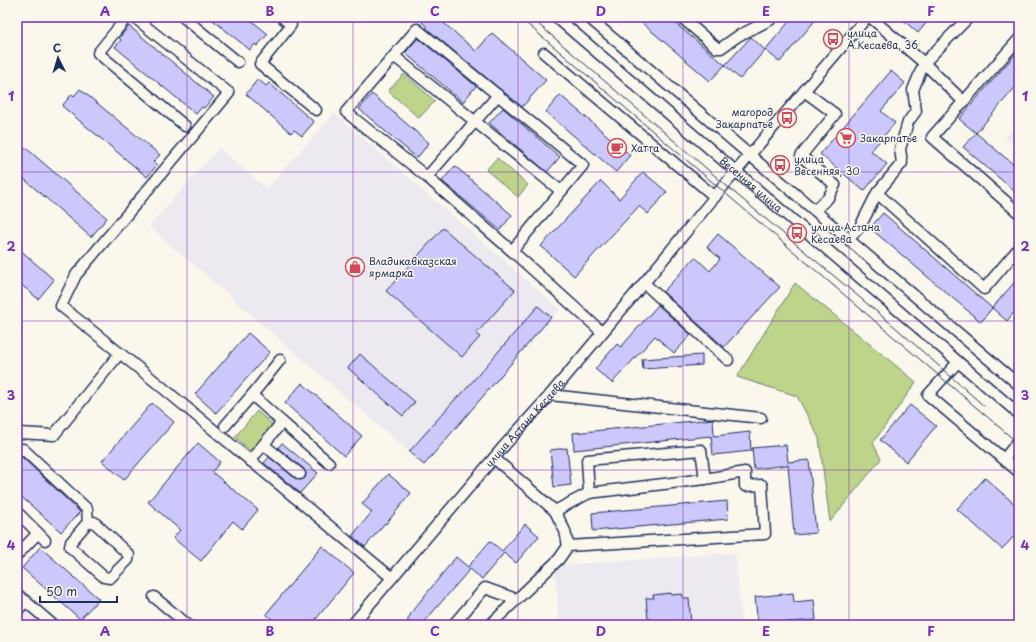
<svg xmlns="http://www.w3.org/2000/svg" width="1036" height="642" viewBox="0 0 1036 642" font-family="'Playpen Sans',sans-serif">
  <rect width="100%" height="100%" fill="#fbf7ec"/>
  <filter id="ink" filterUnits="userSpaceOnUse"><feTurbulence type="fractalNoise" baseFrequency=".025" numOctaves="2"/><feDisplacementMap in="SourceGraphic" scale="8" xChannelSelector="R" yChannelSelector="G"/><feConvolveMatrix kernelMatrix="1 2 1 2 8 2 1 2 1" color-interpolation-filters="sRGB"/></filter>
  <g filter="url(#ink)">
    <path fill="#ede9f0" d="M334 113 560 309 424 465 149 226 219 148 267 189Z
      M1019 122V149L1005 138Z
      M735 553 742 625H559L555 567 559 565Z
      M17 604 41 625H17Z"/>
    <path fill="#bdd48a" stroke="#6c8274" d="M404 74 435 101 419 118 388 91Z
      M497 158 528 185 518 197 486 170Z
      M795 283 916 382 873 443 881 459 830 522 819 438 797 396 737 377Z
      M257 411 273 425 251 451 235 437Z"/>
    <path fill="#cdc8fb" stroke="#1b2f5e" d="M209 17H247L268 34 257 46 255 44 250 50Z
      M426 17H437L476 51 492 33 546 80 522 107 426 28 427 27 422 22Z
      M635 17H668L725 65 710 81Z
      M793 17H818L780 62 765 50Z
      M900 17H931L918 33Z
      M129 26 214 97 204 108 202 107 196 114 115 47 121 40 119 38Z
      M751 37 765 50 740 79 725 65Z
      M418 38 476 86 463 102 405 53Z
      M1019 50V83L976 133 959 119Z
      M891 71 905 83 881 111 895 123 871 151 887 164 864 191 820 154Z
      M258 79 266 86 269 83 314 122 302 136 294 130 291 133 246 94Z
      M80 89 160 155 153 162 157 165 147 177 62 106 72 94 74 96Z
      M372 94 429 143 417 158 359 109Z
      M560 95 630 155 616 172 546 112Z
      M503 108 560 157 547 172 489 123Z
      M976 133 1019 169V195L963 147Z
      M26 148 107 218 91 237 17 173V158Z
      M455 166 512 215 500 230 442 181Z
      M643 172 667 192 648 214 639 206 574 276 541 246 601 181 619 199Z
      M883 213 992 308 981 322 870 228Z
      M443 228 515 290 476 334 480 337 462 357 386 291Z
      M718 234 780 287 724 347 663 292 695 257 710 271 720 259 707 247Z
      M17 247 54 280 38 299 17 281Z
      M1019 277V306L1007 321 992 308Z
      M658 305 691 335 674 353 655 336 612 383 595 369 617 344 621 347Z
      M538 306 551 317 424 465 409 452 458 396 459 397Z
      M248 333 270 352 216 413 195 394Z
      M360 354 415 402 403 416 348 368Z
      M702 355V365L643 369 642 359Z
      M302 383 362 436 344 456 285 403Z
      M152 403 174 422 124 480 102 461Z
      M910 405 936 426 906 462 880 440Z
      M713 419 714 436 750 432 751 451 713 455 711 436 574 450 573 433Z
      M198 443 220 462 212 472 258 510 242 529 233 521 201 561 173 538 180 530 148 502Z
      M282 443 318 473 300 493 264 463 269 457 296 479 299 480 305 478 306 475 304 469 278 448Z
      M786 445 788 462 809 460 816 533 794 535 788 465 754 469 752 448Z
      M567 448 571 485 554 487 550 450Z
      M22 457 80 512 61 532 17 493V462Z
      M388 474 411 493 386 524 385 523 365 547 352 536 372 512 362 504Z
      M985 478 1019 508V531L1002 549 957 509Z
      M727 501 728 519 593 531 592 513Z
      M525 524 539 536 516 563 504 553 482 579 470 569 425 621 426 625H408V619L413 610 456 557 468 567 490 541 502 551Z
      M322 546 354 573 311 625H279L266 614Z
      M40 547 99 599 80 619 22 568Z
      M671 593V595L682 594 683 598H689L691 625H651V619H648L646 598H654L653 595Z
      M793 593 794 602 814 600 816 620 775 623V625H758L755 597Z"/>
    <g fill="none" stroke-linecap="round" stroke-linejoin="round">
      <defs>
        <g id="minor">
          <path d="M127 17 98 53 185 126"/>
          <path d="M134 17 229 93 76 275 61 306 157 383 392 578"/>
          <path d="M183 17 238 62"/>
          <path d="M282 17 291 25 260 64 316 110"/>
          <path id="s1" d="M556 17 1019 414"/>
          <path d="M588 17 1019 385"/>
          <path d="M681 17 717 48H721L738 36 770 20 773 17"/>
          <path d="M870 17 924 63 964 102"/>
          <path d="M1019 39 932 137 1019 213"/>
          <path d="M544 53 715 197"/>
          <path d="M394 56 561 191"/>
          <path d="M804 91 835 114 801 156 835 185 828 198 815 210"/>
          <path d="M427 177 498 95"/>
          <path d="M877 193 984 289 1019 248"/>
          <path d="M848 239 860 227 877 193 902 163 900 149 908 122 916 111 913 90 924 63 969 17"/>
          <path d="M512 251 427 177 346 112 417 29 583 165 512 251 602 332"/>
          <path d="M644 283 728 360"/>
          <path d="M958 362 928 395 1019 472"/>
          <path d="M252 395 280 360"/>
          <path d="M550 395 761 418"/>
          <path d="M282 422 329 463"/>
          <path d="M225 426 252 395 282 422 250 461"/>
          <path d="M19 433 54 435 120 353"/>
          <path d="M264 445 300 474"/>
          <path d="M17 451 23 449 87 509 88 522 71 542 70 547 104 577 110 578 128 560 129 555 94 522H88"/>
          <path d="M1004 459 1019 440"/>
          <path d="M589 493 705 479"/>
          <path d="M555 511 589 493 587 460 701 450 705 479 745 472V486L762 485 765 534 568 546"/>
          <path d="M17 512 45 540"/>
          <path d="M17 555 38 533"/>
          <path d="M17 594 53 625"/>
          <path d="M154 597 188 625"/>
          <path d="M17 611 26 601"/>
          <path id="s2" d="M352 625 504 446 550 395 644 283 721 189 867 17"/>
          <path d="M453 625 485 588 516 599"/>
          <path d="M490 625 559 559 568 546 565 531 555 511 495 459"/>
        </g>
      </defs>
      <use href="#minor" stroke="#1b2f5e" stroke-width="13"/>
      <use href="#minor" stroke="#fbf7ec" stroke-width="10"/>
      <path stroke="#1b2f5e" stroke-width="1" d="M519 17 1019 444
        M530 17 742 199 895 327 984 406"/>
    </g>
  </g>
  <path fill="none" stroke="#7b2cbf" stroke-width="1" stroke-opacity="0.55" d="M187 17V625M353 17V625M518 17V625M683 17V625M849 17V625M17 172H1019M17 321H1019M17 470H1019"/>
  <defs>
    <symbol id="bus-ring" viewBox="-11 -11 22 22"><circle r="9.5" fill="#fbf7ec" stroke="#d1495b" stroke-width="1.5"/><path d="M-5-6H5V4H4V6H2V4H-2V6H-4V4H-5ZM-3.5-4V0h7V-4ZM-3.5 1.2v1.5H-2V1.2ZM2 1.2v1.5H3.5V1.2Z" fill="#d1495b"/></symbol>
    <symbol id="supermarket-ring" viewBox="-11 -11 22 22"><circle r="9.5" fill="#fbf7ec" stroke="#d1495b" stroke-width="1.5"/><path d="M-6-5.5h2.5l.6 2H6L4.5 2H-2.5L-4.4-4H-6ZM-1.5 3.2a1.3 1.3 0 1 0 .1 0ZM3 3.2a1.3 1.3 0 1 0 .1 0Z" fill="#d1495b"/></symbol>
    <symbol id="cafe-ring" viewBox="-11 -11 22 22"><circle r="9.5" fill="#fbf7ec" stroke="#d1495b" stroke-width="1.5"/><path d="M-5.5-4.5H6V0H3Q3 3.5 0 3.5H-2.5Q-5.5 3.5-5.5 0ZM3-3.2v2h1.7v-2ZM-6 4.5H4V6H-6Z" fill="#d1495b"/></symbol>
    <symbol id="shop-ring" viewBox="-11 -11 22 22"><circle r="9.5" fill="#fbf7ec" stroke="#d1495b" stroke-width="1.5"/><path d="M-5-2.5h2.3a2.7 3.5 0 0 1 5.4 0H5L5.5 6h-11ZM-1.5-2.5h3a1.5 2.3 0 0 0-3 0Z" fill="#d1495b"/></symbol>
  </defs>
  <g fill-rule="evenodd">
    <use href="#bus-ring" x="822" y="28" width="22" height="22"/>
    <use href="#bus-ring" x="776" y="107" width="22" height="22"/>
    <use href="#supermarket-ring" x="835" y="127" width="22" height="22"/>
    <use href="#cafe-ring" x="606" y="137" width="22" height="22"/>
    <use href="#bus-ring" x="769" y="154" width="22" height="22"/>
    <use href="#bus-ring" x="786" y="222" width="22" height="22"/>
    <use href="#shop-ring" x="344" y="256" width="22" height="22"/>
  </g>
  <g text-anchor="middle" stroke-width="3" stroke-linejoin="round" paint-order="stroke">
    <g font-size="10" fill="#1b2f5e" stroke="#fbf7ec" text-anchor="start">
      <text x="847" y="37">улица<tspan x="847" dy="12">А.Кесаева, 36</tspan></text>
      <text x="773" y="116" text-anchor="end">магород<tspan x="773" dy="12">Закарпатье</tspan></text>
      <text x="860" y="142">Закарпатье</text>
      <text x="631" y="152">Хатта</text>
      <text x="794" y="163">улица<tspan x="794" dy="12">Весенняя, 30</tspan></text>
      <text x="811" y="231">улица Астана<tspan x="811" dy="12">Кесаева</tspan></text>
      <text x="369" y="265">Владикавказская<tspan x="369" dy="12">ярмарка</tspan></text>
    </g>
    <g font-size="10" fill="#1b2f5e" stroke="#fbf7ec">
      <text dy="4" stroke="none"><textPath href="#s1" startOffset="257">Весенняя улица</textPath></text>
      <text dy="4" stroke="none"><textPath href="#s2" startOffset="266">улица Астана Кесаева</textPath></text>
    </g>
  </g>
  <rect width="1036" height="642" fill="none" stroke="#fbf7ec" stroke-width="44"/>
  <g transform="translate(58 58) rotate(355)" stroke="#fbf7ec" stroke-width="3" paint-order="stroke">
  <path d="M0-3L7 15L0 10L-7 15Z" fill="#1b2f5e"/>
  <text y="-6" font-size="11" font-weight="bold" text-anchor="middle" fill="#1b2f5e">С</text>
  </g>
  <path d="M40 596v6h77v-6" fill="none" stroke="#1b2f5e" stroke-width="2"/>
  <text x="46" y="596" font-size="12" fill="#1b2f5e" stroke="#fbf7ec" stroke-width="3" paint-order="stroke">50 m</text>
  <rect x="22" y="22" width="992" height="598" fill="none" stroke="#7b2cbf" stroke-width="1.5"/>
  <g font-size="13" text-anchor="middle" font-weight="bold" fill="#7b2cbf">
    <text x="105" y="16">A</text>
    <text x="270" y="16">B</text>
    <text x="435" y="16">C</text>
    <text x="601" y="16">D</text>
    <text x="766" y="16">E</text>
    <text x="931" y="16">F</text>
    <text x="11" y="101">1</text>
    <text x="1025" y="101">1</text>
    <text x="11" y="251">2</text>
    <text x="1025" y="251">2</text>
    <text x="11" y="400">3</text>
    <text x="1025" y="400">3</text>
    <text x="11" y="550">4</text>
    <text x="1025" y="550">4</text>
    <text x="105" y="636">A</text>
    <text x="270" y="636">B</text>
    <text x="435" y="636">C</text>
    <text x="601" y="636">D</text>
    <text x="766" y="636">E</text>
    <text x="931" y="636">F</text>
  </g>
</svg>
